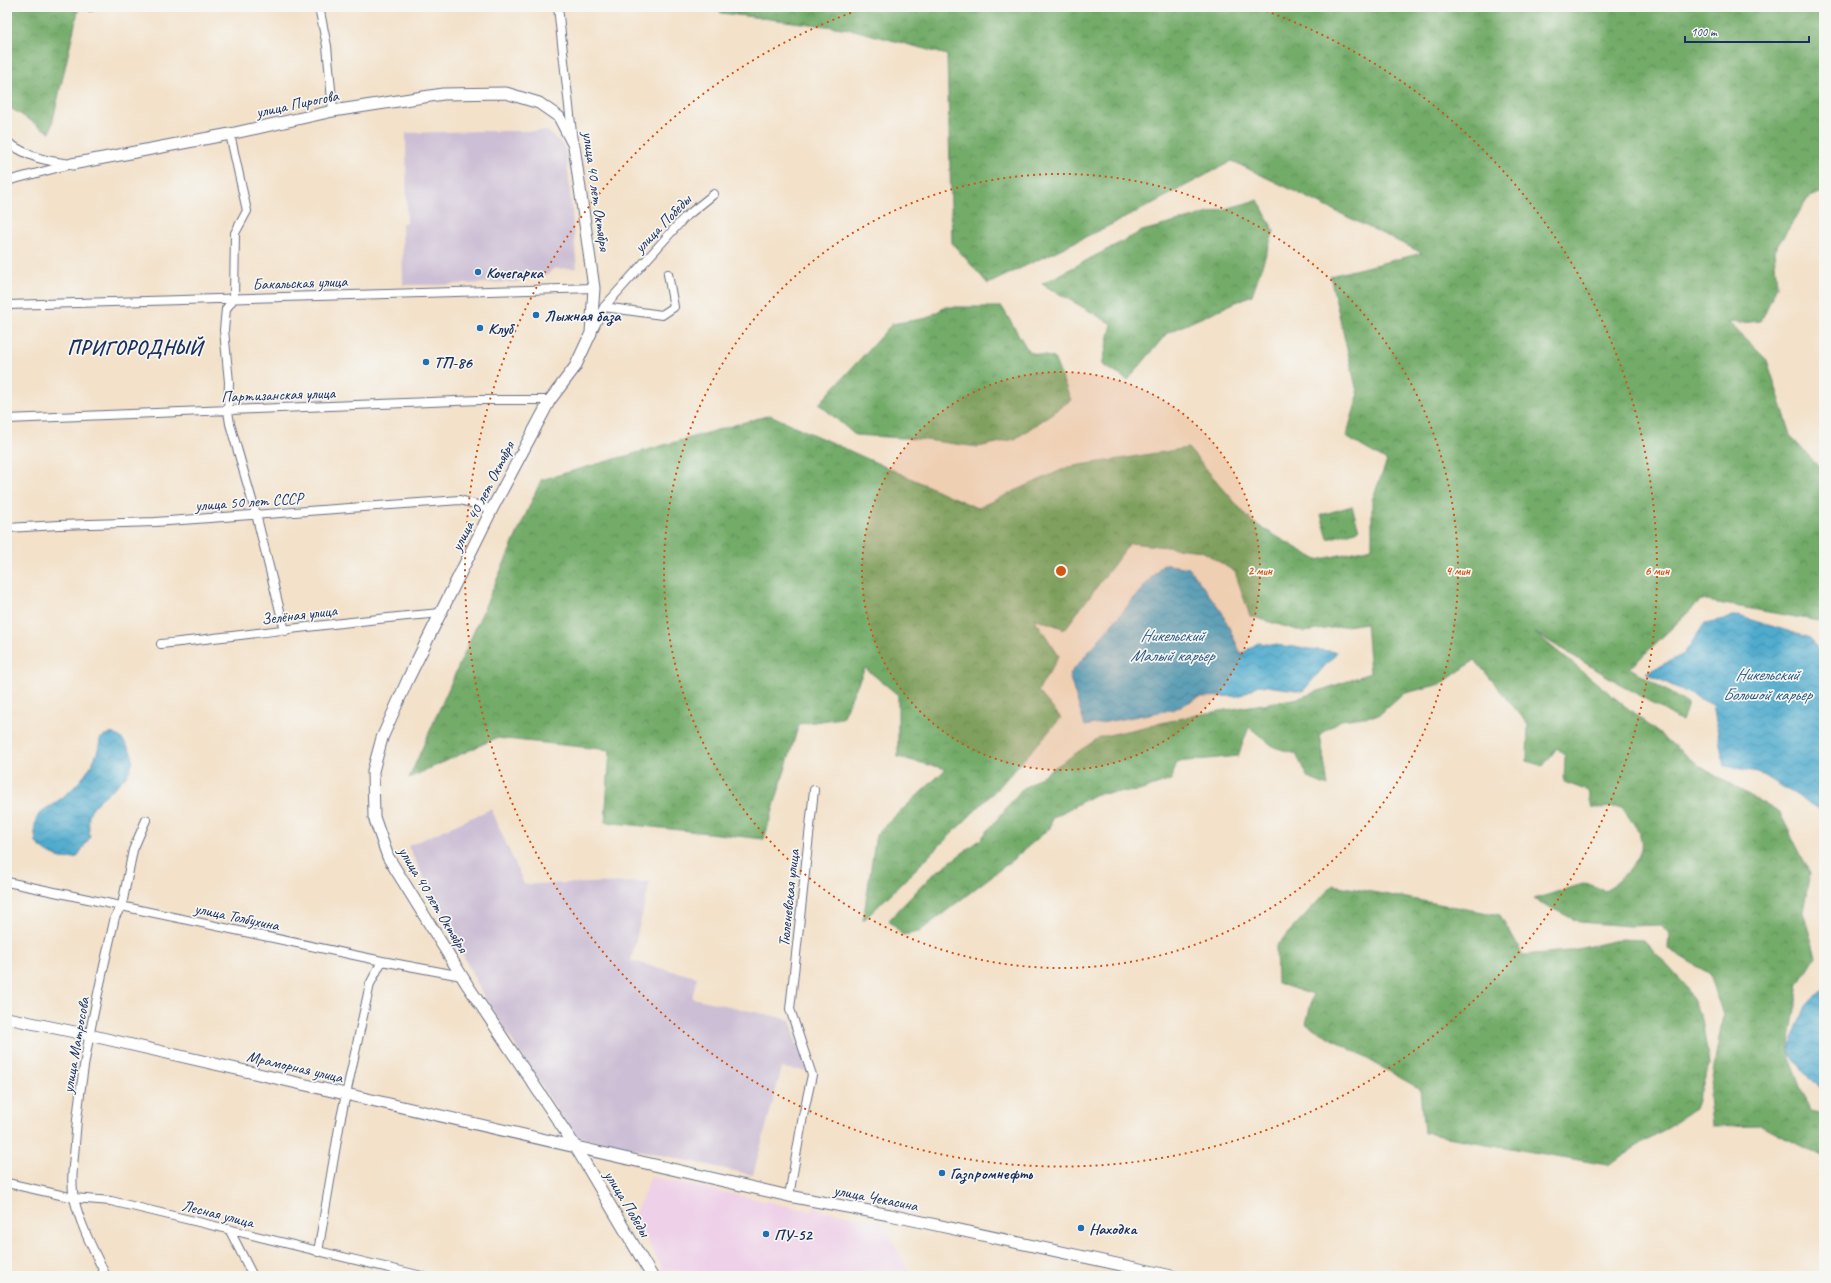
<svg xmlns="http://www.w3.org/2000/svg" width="1831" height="1283" viewBox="0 0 1831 1283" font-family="Caveat,sans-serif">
  <defs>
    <pattern id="forest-crowns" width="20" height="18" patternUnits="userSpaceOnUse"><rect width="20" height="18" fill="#73ab69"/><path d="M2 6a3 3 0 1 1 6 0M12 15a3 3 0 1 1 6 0" fill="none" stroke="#5e8c5a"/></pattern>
    <pattern id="water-waves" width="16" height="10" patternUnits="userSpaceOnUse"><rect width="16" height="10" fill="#4fabcd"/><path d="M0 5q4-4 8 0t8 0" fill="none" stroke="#418caa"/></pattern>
  </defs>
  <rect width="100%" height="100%" fill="#f6f6f2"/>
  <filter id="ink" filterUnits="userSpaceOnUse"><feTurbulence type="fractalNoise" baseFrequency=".025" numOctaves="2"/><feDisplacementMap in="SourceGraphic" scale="8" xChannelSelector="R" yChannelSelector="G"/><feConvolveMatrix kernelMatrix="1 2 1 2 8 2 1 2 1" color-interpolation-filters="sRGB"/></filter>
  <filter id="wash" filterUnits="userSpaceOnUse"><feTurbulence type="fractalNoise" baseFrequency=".012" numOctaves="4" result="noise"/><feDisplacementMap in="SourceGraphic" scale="16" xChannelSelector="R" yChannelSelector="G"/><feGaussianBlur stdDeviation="0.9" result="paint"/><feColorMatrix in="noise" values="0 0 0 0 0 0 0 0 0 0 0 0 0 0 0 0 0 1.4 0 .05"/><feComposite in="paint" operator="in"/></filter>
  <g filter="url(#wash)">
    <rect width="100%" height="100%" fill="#f3e1c9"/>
    <path fill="#eed0e8" d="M651 1177 797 1208 812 1211 813 1208 883 1223 911 1276H681L677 1270 664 1272 634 1216Z"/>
    <path fill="#ccbed4" d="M480 131H547L561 143 565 149 568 170 577 268 553 269 547 275 519 276V282L438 285H403L402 223H407L406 133Z
      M491 809 524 884 650 882 631 961 697 977 692 998 791 1020 797 1046 809 1057 806 1071 782 1068 753 1175 574 1136 483 995 408 846Z"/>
    <path fill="url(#forest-crowns)" stroke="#476d64" d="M7 7H79L50 133 7 106Z
      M715 7H1824V192L1809 197 1774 251 1777 286 1761 321 1740 323 1728 322 1767 360 1792 438 1821 469H1824V622L1701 600 1630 668 1688 704 1682 721 1535 633 1699 766 1780 813 1810 873 1803 912 1816 956 1799 984 1788 1052 1810 1111 1824 1114V1158L1761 1125 1712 1126 1709 1096 1723 1015 1710 974 1668 949 1669 932 1661 925 1629 926 1579 922 1534 899 1586 883 1606 891C1620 878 1648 858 1640 836 1637 826 1627 816 1622 807L1592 808 1588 791 1564 782 1565 755 1557 748 1543 766 1527 761 1528 724 1475 660 1441 684 1402 694 1379 715 1341 720 1320 734 1328 786 1308 778 1296 754 1274 747 1249 727 1238 756 1177 762 1171 780 1139 791 1096 794 1052 818 1050 828 1011 861 919 932 902 935 889 920 931 876 980 840 1021 790 1100 737 1196 715 1299 698 1370 673 1366 623 1304 632 1250 616 1235 572 1202 551 1130 543 1065 629 1034 618 1059 656 1038 691 1061 718 998 788 863 921 876 834 946 769 898 757V695L865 668 842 718 799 724 764 839 605 822 610 750 496 738 409 778 541 480 770 415 977 508 1068 467 1188 448 1252 522 1317 560 1372 548V500L1387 461 1346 437 1358 396 1330 276 1422 253 1232 161 1133 214 988 284 952 243 947 55 850 29 721 13Z
      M1258 200 1274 231 1252 295 1167 333 1128 380 1102 365 1112 324 1042 284 1142 231Z
      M945 307H1002L1029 352 1054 358 1071 400 1015 439 978 447 918 439 855 435 819 404 892 324 927 318Z
      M1352 506 1359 530 1328 539 1321 515Z
      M1333 885 1500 915 1523 955 1568 951 1622 939 1644 940 1686 986 1702 1019 1709 1065 1695 1110 1607 1165 1424 1133 1420 1089 1306 1024 1313 995 1277 983 1276 946Z"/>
    <path fill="url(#water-waves)" stroke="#356d96" d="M1163 564 1189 568 1222 612 1241 654 1258 643 1337 652 1303 691 1259 685 1240 696 1199 697 1175 709 1085 726 1069 675Z
      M1738 616 1811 638 1824 661V812L1758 772 1724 766 1713 705 1646 673 1684 654 1705 623Z
      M110 733C121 736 122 739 128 747 147 773 102 792 91 810 87 818 89 829 90 837L77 857C60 862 48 854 36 843 35 833 33 825 38 816 41 810 50 807 55 803 77 787 97 766 100 739Z
      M1824 987V1093L1788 1052 1806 1006Z"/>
  </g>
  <g filter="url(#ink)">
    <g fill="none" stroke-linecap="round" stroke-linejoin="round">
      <defs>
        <path id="street" d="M88 7H91
          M319 7 327 46 333 111
          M558 7 573 142
          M230 134 247 211 235 233 234 298 226 309 224 330 229 382 228 411 230 424 256 514 285 631
          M7 142C31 158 44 161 72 164
          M7 181 68 165
          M7 305 594 288
          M604 307 662 315 674 307 668 274
          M593 330 604 307 684 218 714 194
          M7 419 480 400H550
          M7 528 59 525 155 522 460 500 492 509
          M161 644C254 634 347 621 440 613
          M7 882 382 961 462 976
          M7 1183 74 1198 111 1201 422 1276
          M789 1196 803 1116 812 1075 790 1009 814 790
          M229 1229 253 1276
          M318 1252 340 1122 370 984 382 961
          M106 1276C94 1251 80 1225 74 1198 70 1180 74 1161 75 1144 80 1067 98 992 115 917L122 905 133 850 146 820"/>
        <path id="secondary" d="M72 164 230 134 333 111 443 94 506 93 539 103 559 117 574 146 594 288 591 333 575 367 550 400 492 509 408 679 382 738 373 771 374 817 388 857 468 986 575 1146 652 1276
          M7 1018 89 1035 789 1196 890 1215 1172 1276"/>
      </defs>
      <use href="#street" stroke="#676d83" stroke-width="10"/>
      <use href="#secondary" stroke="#676d83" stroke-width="13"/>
      <use href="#street" stroke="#fff" stroke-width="8"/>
      <use href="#secondary" stroke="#fff" stroke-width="11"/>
    </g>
  </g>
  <circle cx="1061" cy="571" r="199" fill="#d45514" fill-opacity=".12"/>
  <g fill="none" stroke="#d45514" stroke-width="2" stroke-dasharray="2 4">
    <circle cx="1061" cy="571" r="199"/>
    <circle cx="1061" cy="571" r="397"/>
    <path d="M1255 7A596 596 0 1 1 867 7"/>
  </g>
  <g fill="#1f6fb2" stroke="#f6f6f2" stroke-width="1.5">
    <circle cx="478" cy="272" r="4"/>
    <circle cx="536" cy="315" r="4"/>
    <circle cx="480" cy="328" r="4"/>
    <circle cx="426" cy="362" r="4"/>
    <circle cx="942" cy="1173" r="4"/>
    <circle cx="1081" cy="1228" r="4"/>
    <circle cx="766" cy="1234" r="4"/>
  </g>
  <g text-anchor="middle" stroke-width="3.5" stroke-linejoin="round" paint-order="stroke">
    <g font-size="16" fill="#1b2f5e" stroke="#f6f6f2">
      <text transform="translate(297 103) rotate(-12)" y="6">улица Пирогова</text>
      <text transform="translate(597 191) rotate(82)" y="6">улица 40 лет Октября</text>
      <text transform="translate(662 223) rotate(-46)" y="6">улица Победы</text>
      <text transform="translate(300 282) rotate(-2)" y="6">Бакальская улица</text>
      <text transform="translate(278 394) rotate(-2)" y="6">Партизанская улица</text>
      <text transform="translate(482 496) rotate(-63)" y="6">улица 40 лет Октября</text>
      <text transform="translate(249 501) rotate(-4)" y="6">улица 50 лет СССР</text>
      <text transform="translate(299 614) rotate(-7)" y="6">Зелёная улица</text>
      <text transform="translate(788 898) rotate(-84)" y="6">Тюленевская улица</text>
      <text transform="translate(434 899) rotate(59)" y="6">улица 40 лет Октября</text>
      <text transform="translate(237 916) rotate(12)" y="6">улица Толбухина</text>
      <text transform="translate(75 1045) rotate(-80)" y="6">улица Матросова</text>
      <text transform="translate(295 1066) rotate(13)" y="6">Мраморная улица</text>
      <text transform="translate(876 1197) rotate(11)" y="6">улица Чекасина</text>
      <text transform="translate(628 1203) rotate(59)" y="6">улица Победы</text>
      <text transform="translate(218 1213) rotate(14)" y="6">Лесная улица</text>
    </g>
    <g font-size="16" font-weight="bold" fill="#1b2f5e" stroke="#f6f6f2" text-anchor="start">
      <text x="486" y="278">Кочегарка</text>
      <text x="544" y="321">Лыжная база</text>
      <text x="488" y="334">Клуб</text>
      <text x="434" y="368">ТП-86</text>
      <text x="950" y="1179">Газпромнефть</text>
      <text x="1089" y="1234">Находка</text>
      <text x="774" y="1240">ПУ-52</text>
    </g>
    <g font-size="17" font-style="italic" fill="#2d5a85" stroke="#f6f6f2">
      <text x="1172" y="641">Никельский<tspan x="1172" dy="20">Малый карьер</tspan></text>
      <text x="1767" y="680">Никельский<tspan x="1767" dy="20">Большой карьер</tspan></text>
    </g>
    <g font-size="20" font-weight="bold" letter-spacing="1" fill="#1b2f5e" stroke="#f6f6f2">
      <text x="135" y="354">ПРИГОРОДНЫЙ</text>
    </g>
  </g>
  <circle cx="1061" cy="571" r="6" fill="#d45514" stroke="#f6f6f2" stroke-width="2"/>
  <g font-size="12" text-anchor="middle" font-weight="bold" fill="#d45514" stroke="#f6f6f2" stroke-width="3.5" stroke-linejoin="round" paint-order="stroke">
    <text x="1260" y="575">2 мин</text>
    <text x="1458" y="575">4 мин</text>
    <text x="1657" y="575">6 мин</text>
  </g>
  <rect width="1831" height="1283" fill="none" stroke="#f6f6f2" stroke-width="24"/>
  <path d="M1685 36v6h124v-6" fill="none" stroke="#1b2f5e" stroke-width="2"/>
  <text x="1691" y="36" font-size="12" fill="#1b2f5e" stroke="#f6f6f2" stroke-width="3" paint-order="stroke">100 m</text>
</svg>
